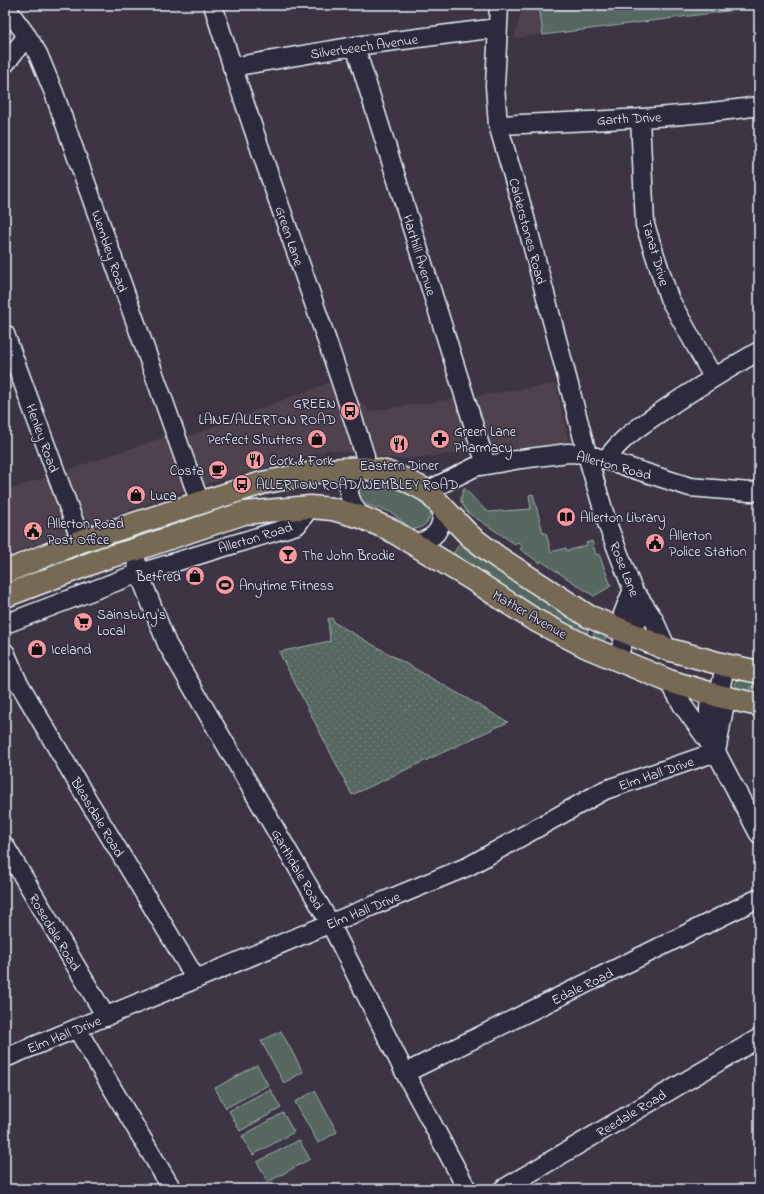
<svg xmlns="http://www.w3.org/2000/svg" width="764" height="1194" viewBox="0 0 764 1194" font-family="'Indie Flower',sans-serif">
  <defs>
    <pattern id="park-dots" width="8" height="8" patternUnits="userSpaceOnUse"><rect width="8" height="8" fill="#566860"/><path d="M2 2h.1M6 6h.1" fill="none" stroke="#6e7e78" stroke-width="1.8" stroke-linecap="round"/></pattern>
  </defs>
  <rect width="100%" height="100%" fill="#3d3544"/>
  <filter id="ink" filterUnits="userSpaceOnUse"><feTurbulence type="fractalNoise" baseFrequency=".025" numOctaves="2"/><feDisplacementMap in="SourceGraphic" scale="8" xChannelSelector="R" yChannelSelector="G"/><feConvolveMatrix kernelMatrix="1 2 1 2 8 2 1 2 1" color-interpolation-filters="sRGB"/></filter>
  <g filter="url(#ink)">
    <path fill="#4e434d" d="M523 5H759V7L514 38Z
      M336 380 370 411 556 384 569 443 400 459 328 450 182 491 5 556V519H6L5 514V491L168 436 186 437Z
      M759 750V793L754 784V767Z"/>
    <path fill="#566860" stroke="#9facac" d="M539 5H759V7L543 35Z
      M366 478H376L423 500 431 510C431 520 423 530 412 529 405 524 399 518 392 513 380 506 358 509 357 490 357 484 362 481 366 478Z
      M464 488 485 510 489 512 531 509 529 495 533 494 543 533H546L551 552 566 548 567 551 587 545 586 543 592 541 596 555 599 554 611 586 594 596 541 561 540 563 520 549 523 545 517 542 515 544 467 512 461 502V497Z
      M462 540 587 622 588 631 586 637 553 621 451 557Z
      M593 625 606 633V638L603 641 592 640 594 633Z
      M740 679H759V688L751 687 750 693C743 691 737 691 735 684L736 681Z
      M281 1031 303 1072 284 1083 261 1041Z
      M257 1065 268 1085 226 1108 215 1088Z
      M270 1089 281 1108 240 1131 229 1111Z
      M315 1091 337 1132 318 1143 295 1102Z
      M283 1113 294 1132 253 1155 242 1136Z
      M299 1140 310 1159 268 1182 257 1162Z"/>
    <path fill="url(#park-dots)" stroke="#9facac" d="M332 618 335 623 508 722 352 795 279 652 330 641 328 619Z"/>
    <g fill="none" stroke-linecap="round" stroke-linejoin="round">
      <defs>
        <path id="minor" d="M213 5C259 157 318 305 365 456L364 468C361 471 356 473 354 476 342 489 353 506 361 517
          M499 5 495 86 498 125 523 210 590 465 608 526 641 611 639 619 626 633
          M5 6 27 36 38 54 54 93 200 503
          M355 46 486 465
          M5 64 27 36
          M232 67 355 46 497 28
          M640 118 645 225 669 298 713 377
          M498 125C585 121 673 119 759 106
          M5 334 81 541
          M606 460C621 437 646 422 668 407 698 387 728 369 759 351
          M427 491 475 467 521 459 568 453 587 454 690 487 750 492 759 491
          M413 544C436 539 442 531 443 507
          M134 550 139 573 167 644 330 923 405 1073 467 1189
          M638 596 653 618 667 649
          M5 624 139 573 297 525 310 507
          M5 652 17 680 83 792 196 979
          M617 660 626 633 623 614 633 589
          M669 681 683 706 716 752 759 834
          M714 746 709 723V707L719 696 725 665
          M717 747 724 708 719 696
          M5 846 106 1017
          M77 1029 172 1189
          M5 1058 469 866 605 790 716 752
          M405 1073 759 898
          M503 1189 759 1038"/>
        <path id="major" d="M5 572 81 541 262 483 327 470 364 468 386 472 406 480 427 491 470 536 496 556 588 616 667 649 725 665 759 672
          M5 596 105 558 134 550 244 513 310 507 332 509 361 517 389 529 472 579 533 619 587 647 669 681 719 696 759 705"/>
      </defs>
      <use href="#minor" stroke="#e8f1f8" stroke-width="21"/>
      <use href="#major" stroke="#e8f1f8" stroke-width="25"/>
      <use href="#minor" stroke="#2f2a3d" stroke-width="18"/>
      <use href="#major" stroke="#766a54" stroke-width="22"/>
    </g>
  </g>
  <defs>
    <symbol id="bus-disc" viewBox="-11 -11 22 22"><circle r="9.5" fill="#ff9aa2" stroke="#2f2a3d"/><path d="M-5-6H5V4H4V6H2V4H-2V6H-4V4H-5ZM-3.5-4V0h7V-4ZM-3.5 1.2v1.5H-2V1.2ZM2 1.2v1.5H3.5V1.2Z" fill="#111"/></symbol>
    <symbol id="shop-disc" viewBox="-11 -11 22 22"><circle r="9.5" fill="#ff9aa2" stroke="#2f2a3d"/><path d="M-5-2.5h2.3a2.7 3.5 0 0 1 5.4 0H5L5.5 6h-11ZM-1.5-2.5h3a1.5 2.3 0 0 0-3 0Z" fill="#111"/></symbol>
    <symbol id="pharmacy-disc" viewBox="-11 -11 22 22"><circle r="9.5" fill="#ff9aa2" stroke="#2f2a3d"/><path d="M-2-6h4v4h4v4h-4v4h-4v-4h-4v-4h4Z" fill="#111"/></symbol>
    <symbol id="restaurant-disc" viewBox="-11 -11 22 22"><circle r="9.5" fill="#ff9aa2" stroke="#2f2a3d"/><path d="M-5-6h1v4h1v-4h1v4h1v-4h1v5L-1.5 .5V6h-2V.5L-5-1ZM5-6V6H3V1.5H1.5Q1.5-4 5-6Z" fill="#111"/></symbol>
    <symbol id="cafe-disc" viewBox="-11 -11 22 22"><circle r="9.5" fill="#ff9aa2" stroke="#2f2a3d"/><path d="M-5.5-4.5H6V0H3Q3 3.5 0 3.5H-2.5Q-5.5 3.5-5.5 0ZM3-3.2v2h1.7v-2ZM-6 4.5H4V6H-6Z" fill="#111"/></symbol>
    <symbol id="library-disc" viewBox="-11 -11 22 22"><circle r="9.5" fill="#ff9aa2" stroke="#2f2a3d"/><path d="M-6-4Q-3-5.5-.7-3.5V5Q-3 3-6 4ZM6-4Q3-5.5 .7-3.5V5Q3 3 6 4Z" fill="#111"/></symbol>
    <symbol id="civic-disc" viewBox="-11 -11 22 22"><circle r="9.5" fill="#ff9aa2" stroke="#2f2a3d"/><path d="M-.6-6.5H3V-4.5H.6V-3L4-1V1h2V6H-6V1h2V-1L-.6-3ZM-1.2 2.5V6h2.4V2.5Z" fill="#111"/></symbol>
    <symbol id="bar-disc" viewBox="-11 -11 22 22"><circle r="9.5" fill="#ff9aa2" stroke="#2f2a3d"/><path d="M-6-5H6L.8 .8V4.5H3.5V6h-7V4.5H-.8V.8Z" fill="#111"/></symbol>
    <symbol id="stadium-disc" viewBox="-11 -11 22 22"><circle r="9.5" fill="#ff9aa2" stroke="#2f2a3d"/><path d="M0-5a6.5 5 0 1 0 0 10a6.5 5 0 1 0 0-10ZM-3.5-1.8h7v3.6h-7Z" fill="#111"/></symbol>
    <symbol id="supermarket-disc" viewBox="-11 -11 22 22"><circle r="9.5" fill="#ff9aa2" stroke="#2f2a3d"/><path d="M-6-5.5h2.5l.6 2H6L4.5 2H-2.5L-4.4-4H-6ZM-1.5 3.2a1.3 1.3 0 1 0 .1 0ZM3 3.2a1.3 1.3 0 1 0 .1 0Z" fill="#111"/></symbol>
  </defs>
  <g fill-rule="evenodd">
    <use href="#bus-disc" x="339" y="400" width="22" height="22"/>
    <use href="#shop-disc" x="306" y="428" width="22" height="22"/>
    <use href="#pharmacy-disc" x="429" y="428" width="22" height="22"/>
    <use href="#restaurant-disc" x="388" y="433" width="22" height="22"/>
    <use href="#restaurant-disc" x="244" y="449" width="22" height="22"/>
    <use href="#cafe-disc" x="207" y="459" width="22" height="22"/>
    <use href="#bus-disc" x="231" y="473" width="22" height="22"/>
    <use href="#shop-disc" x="125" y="484" width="22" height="22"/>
    <use href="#library-disc" x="555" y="506" width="22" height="22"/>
    <use href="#civic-disc" x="22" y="520" width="22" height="22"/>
    <use href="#civic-disc" x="644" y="532" width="22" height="22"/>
    <use href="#bar-disc" x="277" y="544" width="22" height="22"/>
    <use href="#shop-disc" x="184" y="565" width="22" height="22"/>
    <use href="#stadium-disc" x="214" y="574" width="22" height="22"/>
    <use href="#supermarket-disc" x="72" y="611" width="22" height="22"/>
    <use href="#shop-disc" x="26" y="638" width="22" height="22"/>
  </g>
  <g text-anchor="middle" stroke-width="3" stroke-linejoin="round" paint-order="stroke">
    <g font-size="14" fill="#e8f1f8" stroke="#2f2a3d">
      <text transform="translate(364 46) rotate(-8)" y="5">Silverbeech Avenue</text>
      <text transform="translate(629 118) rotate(-3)" y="5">Garth Drive</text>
      <text transform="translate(528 231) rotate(75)" y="5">Calderstones Road</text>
      <text transform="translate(290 236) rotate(71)" y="5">Green Lane</text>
      <text transform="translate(110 251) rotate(71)" y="5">Wembley Road</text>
      <text transform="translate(656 253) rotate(74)" y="5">Tanat Drive</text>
      <text transform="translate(420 255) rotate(73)" y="5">Harthill Avenue</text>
      <text transform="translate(43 438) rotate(70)" y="5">Henley Road</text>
      <text transform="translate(614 465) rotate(15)" y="5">Allerton Road</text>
      <text transform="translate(255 537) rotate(-17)" y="5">Allerton Road</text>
      <text transform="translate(625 569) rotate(68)" y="5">Rose Lane</text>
      <text transform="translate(530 614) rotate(30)" y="5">Mather Avenue</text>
      <text transform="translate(656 773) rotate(-19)" y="5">Elm Hall Drive</text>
      <text transform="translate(98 817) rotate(59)" y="5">Bleasdale Road</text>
      <text transform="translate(298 869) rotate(60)" y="5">Garthdale Road</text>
      <text transform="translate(363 910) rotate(-22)" y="5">Elm Hall Drive</text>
      <text transform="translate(55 932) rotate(59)" y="5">Rosedale Road</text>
      <text transform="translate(582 986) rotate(-26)" y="5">Edale Road</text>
      <text transform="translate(64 1034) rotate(-22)" y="5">Elm Hall Drive</text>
      <text transform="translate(631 1113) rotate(-31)" y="5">Reedale Road</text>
    </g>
    <g font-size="14" fill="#e8f1f8" stroke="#2f2a3d" text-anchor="start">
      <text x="336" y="408" text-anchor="end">GREEN<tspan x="336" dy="16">LANE/ALLERTON ROAD</tspan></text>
      <text x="454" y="436">Green Lane<tspan x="454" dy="16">Pharmacy</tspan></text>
      <text x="303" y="444" text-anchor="end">Perfect Shutters</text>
      <text x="269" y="465">Cork &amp; Fork</text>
      <text x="399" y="470" text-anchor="middle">Eastern Diner</text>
      <text x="204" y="475" text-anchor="end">Costa</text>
      <text x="256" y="489">ALLERTON ROAD/WEMBLEY ROAD</text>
      <text x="150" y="500">Luca</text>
      <text x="580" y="522">Allerton Library</text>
      <text x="47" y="528">Allerton Road<tspan x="47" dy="16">Post Office</tspan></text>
      <text x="669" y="540">Allerton<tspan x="669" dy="16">Police Station</tspan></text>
      <text x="302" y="560">The John Brodie</text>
      <text x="181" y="581" text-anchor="end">Betfred</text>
      <text x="239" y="590">Anytime Fitness</text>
      <text x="97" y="619">Sainsbury's<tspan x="97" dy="16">Local</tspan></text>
      <text x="51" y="654">Iceland</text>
    </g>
  </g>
  <rect width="764" height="1194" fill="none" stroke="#2f2a3d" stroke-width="20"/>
  <rect x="10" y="10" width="744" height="1174" fill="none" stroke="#e8f1f8" stroke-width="1.5" filter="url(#ink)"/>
</svg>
